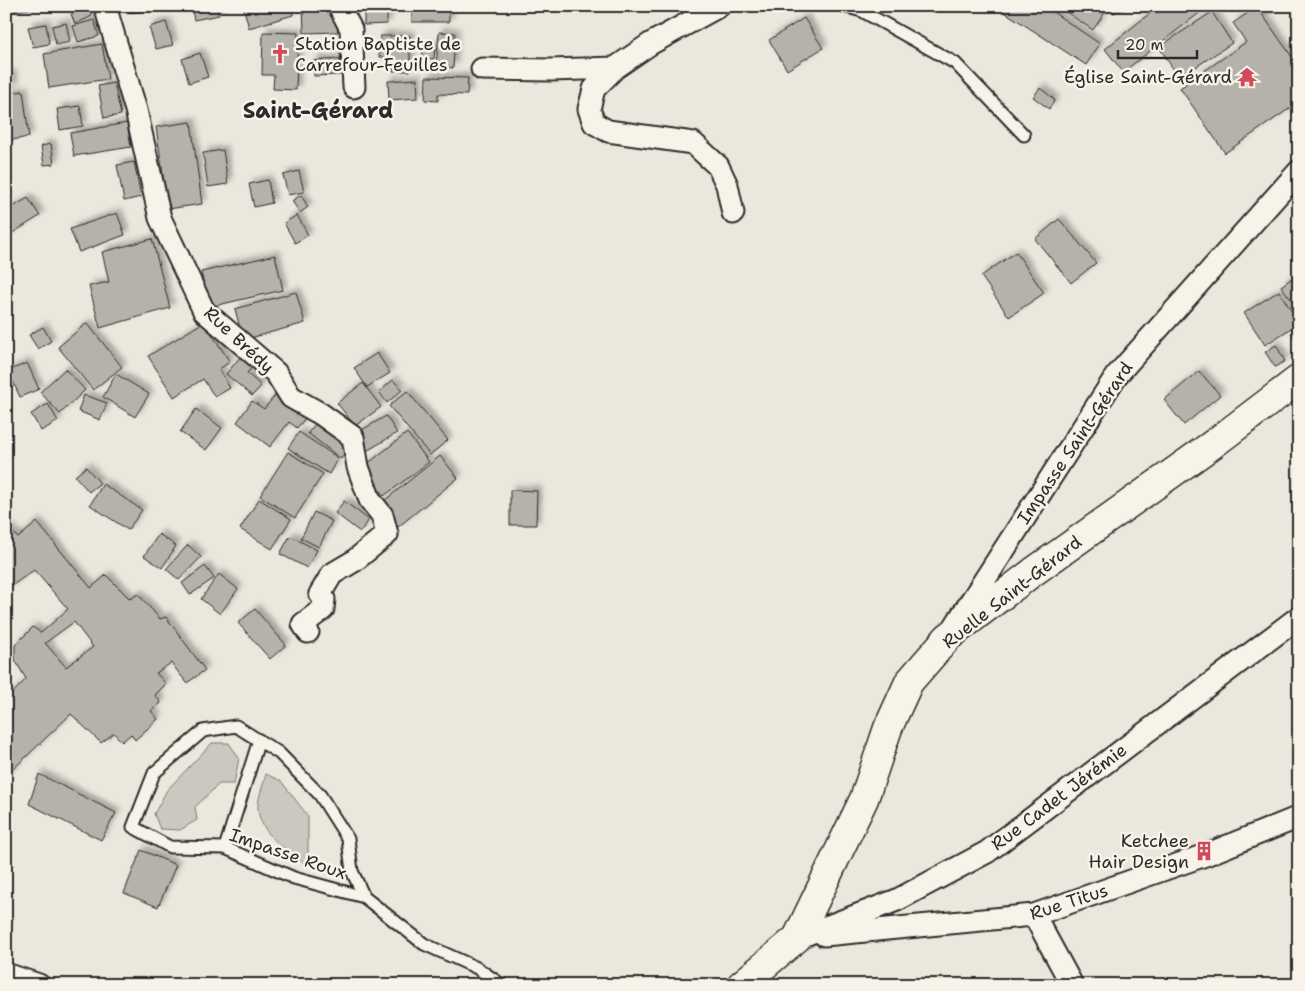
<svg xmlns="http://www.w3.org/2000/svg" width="1305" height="991" viewBox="0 0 1305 991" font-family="'Shantell Sans',sans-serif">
  <defs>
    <filter id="shadow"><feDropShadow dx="4.5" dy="-4.5" stdDeviation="2.5" flood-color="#0004"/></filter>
  </defs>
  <rect width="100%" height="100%" fill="#ebe7dd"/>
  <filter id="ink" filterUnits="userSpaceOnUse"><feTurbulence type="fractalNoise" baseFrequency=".02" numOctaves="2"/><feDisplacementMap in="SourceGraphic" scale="10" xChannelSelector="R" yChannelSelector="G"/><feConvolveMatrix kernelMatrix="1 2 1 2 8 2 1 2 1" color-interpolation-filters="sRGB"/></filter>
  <g filter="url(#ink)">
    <path fill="#cbc8bf" stroke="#7b7a75" d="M212 743H229L239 758 234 784H219L195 807 197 820 180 830 160 829 154 814 167 790Z
      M266 774 281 781 308 816V866C289 852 260 835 258 809 257 800 264 783 266 774Z"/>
    <path fill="#b5b2ab" stroke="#2b2b2b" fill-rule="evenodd" filter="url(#shadow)" d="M6 6H51L7 12Z
      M88 6 92 16 75 24 71 14Z
      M125 6H159V10L126 13Z
      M191 6H217L219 15 194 20Z
      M243 6H291L293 15 249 28Z
      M303 6H337L338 32 304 33Z
      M412 6H449V22H412Z
      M1006 6H1044L1100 44 1086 65 1003 11Z
      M1057 6H1105L1108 8 1093 30Z
      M1111 6H1133L1113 13Z
      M1159 6H1198L1202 11 1123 72 1105 49Z
      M1257 7 1299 67V102L1225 153 1180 88 1246 42 1233 23Z
      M364 8H387V24L364 25Z
      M1212 12 1232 43 1179 78 1159 47Z
      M804 18 823 48 787 70 769 40Z
      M94 20 99 36 78 42 73 26Z
      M166 22 173 45 156 49 149 27Z
      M66 23 70 42 56 45 52 26Z
      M46 24 49 44 33 47 28 27Z
      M263 32 298 33 296 90 273 89 274 75H262Z
      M439 32 455 33 453 68 436 66Z
      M380 36H410V71H393V57H379Z
      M102 44 108 79 49 88 44 54Z
      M423 47H435L434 59 422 58Z
      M200 53 208 77 189 83 182 59Z
      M339 59 340 75 314 76 313 61Z
      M11 74 14 87 6 88V75Z
      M426 77 468 78 467 95 438 94V101L425 100Z
      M417 79 418 98 389 100 388 81Z
      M114 83 121 115 104 118 98 86Z
      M1040 88 1055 100 1049 109 1033 97Z
      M23 91 29 137 6 141V94Z
      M80 106 83 126 60 130 57 109Z
      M191 122 202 204 168 209 156 127Z
      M127 123 131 147 74 156 70 133Z
      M51 144 54 164 44 165 41 146Z
      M223 150 228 184 208 187 203 153Z
      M134 162 141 197 124 201 117 165Z
      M299 171 304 192 288 195 283 175Z
      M268 180 272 203 254 207 249 184Z
      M301 195 308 207 300 213 292 201Z
      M28 198 40 216 6 237V211Z
      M117 213 125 235 79 252 70 229Z
      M297 215 308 235 295 243 284 223Z
      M1059 219 1096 263 1071 283 1035 239Z
      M152 239 170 308 100 328 89 286 109 282 102 252Z
      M1016 252 1044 293 1009 317 981 276Z
      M275 255 283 290 209 307 201 272Z
      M1299 273V310L1281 286Z
      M1279 291 1299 323 1265 345 1244 313Z
      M296 292 305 323 243 340 235 309Z
      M204 322 230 362 219 369 230 388 215 397 203 379 174 397 148 356Z
      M87 323 122 367 93 390 58 347Z
      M43 327 51 341 38 349 29 335Z
      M1299 329V345L1292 334Z
      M1276 345 1285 361 1275 367 1265 352Z
      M377 353 390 373 367 387 354 368Z
      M242 355 254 365 247 373 261 386 252 396 226 374Z
      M27 363 39 389 20 397 8 371Z
      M65 369 85 390 60 414 40 392Z
      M1199 371 1220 395 1184 425 1164 400Z
      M116 374 149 394 135 417 103 397Z
      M393 380 402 390 387 403 379 392Z
      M363 383 381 407 355 426 337 403Z
      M407 391 448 440 430 455 389 406Z
      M277 393 307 416 297 428 289 422 270 447 237 422 252 401 264 409Z
      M84 395 107 403 100 420 78 411Z
      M48 404 58 421 41 431 31 414Z
      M196 409 222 428 206 450 180 432Z
      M386 416 397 433 365 452 355 434Z
      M320 418 352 444 341 459 308 433Z
      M299 432 338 458 329 474 288 448Z
      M407 433 429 462 384 496 362 468Z
      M288 452 323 474 295 518 260 496Z
      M440 456 458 478 398 527 379 505Z
      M86 467 100 483 89 492 75 476Z
      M103 484 142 510 128 530 90 505Z
      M510 490 537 491 536 525H510Z
      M259 499 291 519 272 549 240 529Z
      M344 501 369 520 360 532 335 513Z
      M314 512 332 521 319 547 301 538Z
      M37 522 91 588 106 575 130 599 138 594 160 619 166 617 205 670 187 683 171 663 156 673 166 684 155 695 161 703 151 711 158 719 135 740 131 734 122 742 114 733 101 743 71 714 6 776V700L26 679 15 660V645L33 627 41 633 68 609 34 570 6 590V525L18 538ZM74 622 93 647 66 667 45 643Z
      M159 534 176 546 162 568 144 556Z
      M290 536 317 550 307 568 280 554Z
      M188 545 201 557 179 580 166 569Z
      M205 566 214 578 190 595 182 583Z
      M219 574 238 589 220 614 201 599Z
      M255 609 286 645 270 659 238 623Z
      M39 774 116 813 101 840 29 804Z
      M141 850 176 865 158 907 124 893Z"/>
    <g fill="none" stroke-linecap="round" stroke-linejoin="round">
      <defs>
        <path id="lane" d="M843 6 862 11 955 63 1024 135
          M225 848 259 740
          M364 897 352 871 348 839 320 795 279 753 236 726 203 731 154 773 133 827 170 847 225 848 294 878 364 897 424 944 477 968 502 985"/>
        <path id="street" d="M105 6 136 110 160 218 204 311 276 373 291 397 321 414 353 437 358 467 370 500 382 515 387 534 354 561 332 574 320 594 324 599 323 609 303 624 308 632
          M339 6 351 29 354 87
          M719 6 650 44 615 68 594 89 589 109 594 123 608 131 693 143 718 166 727 185 733 213
          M482 69 551 70 615 68
          M955 626 1116 376 1299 171
          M1034 915 1072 985
          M824 935 1034 915 1208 854 1299 817
          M797 938 897 900 987 852 1299 617
          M6 974 39 985"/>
        <path id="secondary" d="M741 985 797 938 864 799 888 728 909 682 948 637 1033 572 1216 442 1299 379"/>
      </defs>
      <use href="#lane" stroke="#2b2b2b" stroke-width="15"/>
      <use href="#street" stroke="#2b2b2b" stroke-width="25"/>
      <use href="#secondary" stroke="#2b2b2b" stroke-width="31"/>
      <use href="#lane" stroke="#f7f3e8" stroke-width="11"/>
      <use href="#street" stroke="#f7f3e8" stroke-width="21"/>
      <use href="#secondary" stroke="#f7f3e8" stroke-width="28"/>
    </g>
  </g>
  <defs>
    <symbol id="church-bare" viewBox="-9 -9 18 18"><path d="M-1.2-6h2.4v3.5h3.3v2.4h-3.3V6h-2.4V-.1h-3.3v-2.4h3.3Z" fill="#d1495b" stroke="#f7f3e8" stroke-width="2.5" paint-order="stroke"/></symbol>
    <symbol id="temple-bare" viewBox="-9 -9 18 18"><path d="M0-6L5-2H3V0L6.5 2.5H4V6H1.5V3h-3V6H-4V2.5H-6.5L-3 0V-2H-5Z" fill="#d1495b" stroke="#f7f3e8" stroke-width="2.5" paint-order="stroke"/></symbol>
    <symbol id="building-bare" viewBox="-9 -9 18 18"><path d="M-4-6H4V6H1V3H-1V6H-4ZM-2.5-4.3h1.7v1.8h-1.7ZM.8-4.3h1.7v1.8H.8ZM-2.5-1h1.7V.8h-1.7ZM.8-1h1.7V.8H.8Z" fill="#d1495b" stroke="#f7f3e8" stroke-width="2.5" paint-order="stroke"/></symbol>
  </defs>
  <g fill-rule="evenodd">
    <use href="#church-bare" x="266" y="40" width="28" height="28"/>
    <use href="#temple-bare" x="1233" y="63" width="28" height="28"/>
    <use href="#building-bare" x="1190" y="837" width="28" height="28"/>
  </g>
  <g text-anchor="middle" stroke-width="5" stroke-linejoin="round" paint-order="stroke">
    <g font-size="18" fill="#2b2b2b" stroke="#f7f3e8" text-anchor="end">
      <text x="295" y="50" text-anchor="start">Station Baptiste de<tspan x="295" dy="21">Carrefour-Feuilles</tspan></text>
      <text x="1232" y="83">Église Saint-Gérard</text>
      <text x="1189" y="847">Ketchee<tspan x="1189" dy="21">Hair Design</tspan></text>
    </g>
    <g font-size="18" fill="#2b2b2b" stroke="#f7f3e8">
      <text transform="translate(239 340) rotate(43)" y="6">Rue Brédy</text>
      <text transform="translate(1075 443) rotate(-56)" y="6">Impasse Saint-Gérard</text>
      <text transform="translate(1012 592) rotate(-38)" y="6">Ruelle Saint-Gérard</text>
      <text transform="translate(1059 797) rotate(-37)" y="6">Rue Cadet Jérémie</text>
      <text transform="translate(288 854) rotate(19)" y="6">Impasse Roux</text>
      <text transform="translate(1069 902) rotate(-18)" y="6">Rue Titus</text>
    </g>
    <g font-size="22" font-weight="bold" fill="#2b2b2b" stroke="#f7f3e8">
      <text x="318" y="118">Saint-Gérard</text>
    </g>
  </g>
  <rect width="1305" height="991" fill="none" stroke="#f7f3e8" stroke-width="25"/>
  <rect x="12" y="12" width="1280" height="966" fill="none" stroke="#2b2b2b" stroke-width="2" filter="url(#ink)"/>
  <path d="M1118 50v8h79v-8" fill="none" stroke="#2b2b2b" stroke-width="2.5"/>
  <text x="1125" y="50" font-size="15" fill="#2b2b2b" stroke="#f7f3e8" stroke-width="4" paint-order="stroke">20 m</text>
</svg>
